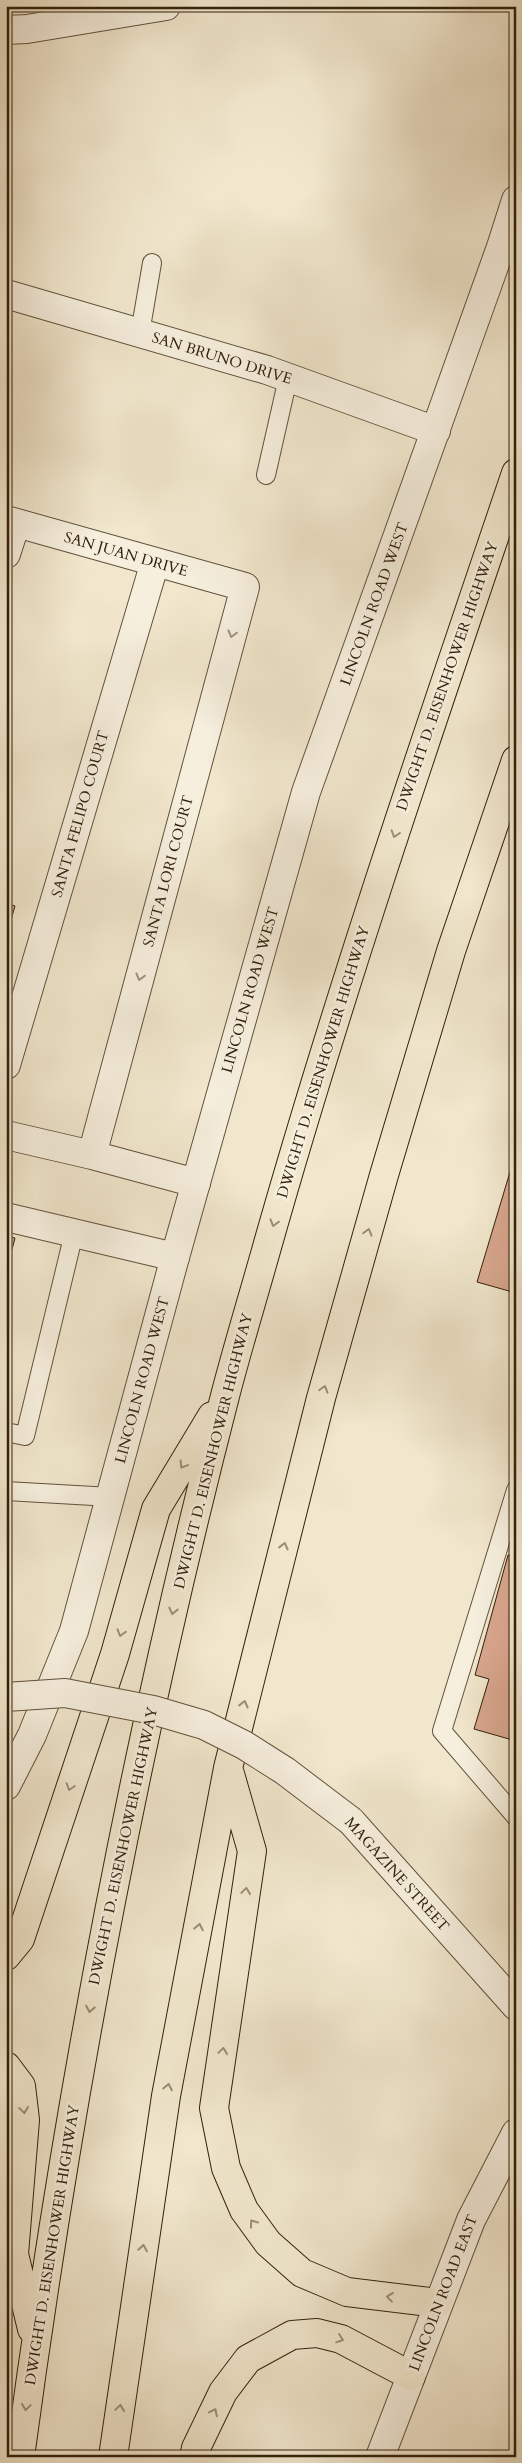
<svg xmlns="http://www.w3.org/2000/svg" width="522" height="2463" viewBox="0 0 522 2463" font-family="Cardo,serif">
  <rect width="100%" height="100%" fill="#f1e7cd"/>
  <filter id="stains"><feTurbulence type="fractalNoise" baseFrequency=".004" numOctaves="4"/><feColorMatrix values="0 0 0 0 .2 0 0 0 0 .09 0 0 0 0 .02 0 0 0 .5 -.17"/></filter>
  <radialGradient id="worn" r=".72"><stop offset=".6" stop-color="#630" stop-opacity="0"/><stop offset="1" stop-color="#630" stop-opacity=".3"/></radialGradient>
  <path fill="#d8a78f" stroke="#32200b" d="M6 903 15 906 7 934H6Z
    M516 1152V1293L477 1282Z
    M6 1236 15 1238 6 1272Z
    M508 1555 516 1558V1741L474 1729 489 1679 475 1675Z"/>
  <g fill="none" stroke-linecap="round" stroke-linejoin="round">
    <defs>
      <path id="service" d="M140 333 152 263
        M266 475 288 378
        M6 1432 25 1436 74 1233
        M516 1490 442 1731 516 1817
        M6 1491 111 1497"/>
      <path id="minor" d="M6 30 27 29 166 6
        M6 294 267 370 436 431
        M6 520 245 587 92 1155
        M6 554 16 523
        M6 1065 155 562
        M6 1135 92 1155 196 1183
        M6 1217 175 1257"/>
      <path id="tertiary" d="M6 1786 32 1735 74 1631 175 1257 306 792 501 247 516 200
        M351 1821 516 2006
        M380 2457 471 2220 516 2133"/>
      <path id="motorway" d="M230 1774 252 1851 214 2108 226 2168 244 2210 268 2243 302 2273 347 2292 438 2303
        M6 1956 20 1939 115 1654 156 1509 212 1416
        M6 2066 21 2086 25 2120 14 2254 32 2329
        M20 2457C68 2100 135 1745 225 1396 238 1346 253 1297 267 1247 341 986 429 730 516 473
        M113 2457 166 2096 228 1768 321 1398 384 1175 451 951 516 760
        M194 2457 196 2448 223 2392 248 2359 292 2335 317 2333 341 2339 411 2376"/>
    </defs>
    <use href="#service" stroke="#62523c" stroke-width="20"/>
    <use href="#minor" stroke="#62523c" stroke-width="30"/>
    <use href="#tertiary" stroke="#62523c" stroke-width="30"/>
    <use href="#motorway" stroke="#32200b" stroke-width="30"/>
    <use href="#service" stroke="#f6efde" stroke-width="18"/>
    <use href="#minor" stroke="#f6efde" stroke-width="28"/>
    <use href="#tertiary" stroke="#f6efde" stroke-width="28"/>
    <use href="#motorway" stroke="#f1e7cd" stroke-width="28"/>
    <defs>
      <path id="tertiary-bridge" d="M6 1697 65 1693 153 1710 204 1725 244 1745 285 1771 351 1821"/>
    </defs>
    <use href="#tertiary-bridge" stroke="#62523c" stroke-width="30" stroke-linecap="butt"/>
    <use href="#tertiary-bridge" stroke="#f6efde" stroke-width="28"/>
  </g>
  <defs><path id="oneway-chevron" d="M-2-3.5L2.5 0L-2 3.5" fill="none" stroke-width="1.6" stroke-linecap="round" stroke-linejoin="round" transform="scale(1.25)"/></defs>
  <g stroke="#9e927f">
    <use href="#oneway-chevron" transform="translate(232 634) rotate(105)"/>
    <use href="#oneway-chevron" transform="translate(140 977) rotate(105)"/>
  </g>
  <g stroke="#9b8d76">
    <use href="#oneway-chevron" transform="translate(395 834) rotate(108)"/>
    <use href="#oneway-chevron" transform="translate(274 1223) rotate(106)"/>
    <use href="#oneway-chevron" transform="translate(368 1232) rotate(-74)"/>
    <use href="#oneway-chevron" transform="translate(324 1389) rotate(-74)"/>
    <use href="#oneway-chevron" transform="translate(183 1465) rotate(121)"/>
    <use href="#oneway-chevron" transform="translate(284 1546) rotate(-76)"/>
    <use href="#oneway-chevron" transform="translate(173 1611) rotate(103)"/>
    <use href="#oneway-chevron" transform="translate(121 1633) rotate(106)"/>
    <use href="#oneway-chevron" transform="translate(244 1704) rotate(-76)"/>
    <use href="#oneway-chevron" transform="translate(70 1787) rotate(108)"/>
    <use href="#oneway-chevron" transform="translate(246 1891) rotate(-82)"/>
    <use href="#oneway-chevron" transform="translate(199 1927) rotate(-79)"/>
    <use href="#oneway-chevron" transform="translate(90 2009) rotate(101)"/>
    <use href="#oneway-chevron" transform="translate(223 2051) rotate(-82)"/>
    <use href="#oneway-chevron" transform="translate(168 2087) rotate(-79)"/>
    <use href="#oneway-chevron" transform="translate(24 2110) rotate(82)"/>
    <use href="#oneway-chevron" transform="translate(253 2223) rotate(-126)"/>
    <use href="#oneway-chevron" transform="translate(143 2248) rotate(-81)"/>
    <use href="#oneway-chevron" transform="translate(390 2297) rotate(-173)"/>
    <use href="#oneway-chevron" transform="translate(340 2339) rotate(19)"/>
    <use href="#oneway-chevron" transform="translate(26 2407) rotate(98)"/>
    <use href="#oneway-chevron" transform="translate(120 2408) rotate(-82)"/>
    <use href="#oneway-chevron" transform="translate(214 2412) rotate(-64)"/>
  </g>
  <g text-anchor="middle" stroke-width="5" stroke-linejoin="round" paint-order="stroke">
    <g font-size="15" fill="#32200b" stroke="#f6efde">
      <text transform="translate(222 358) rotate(17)" y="5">SAN BRUNO DRIVE</text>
      <text transform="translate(126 554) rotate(16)" y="5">SAN JUAN DRIVE</text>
      <text transform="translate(374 604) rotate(-70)" y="5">LINCOLN ROAD WEST</text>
      <text transform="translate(447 676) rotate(-71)" y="5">DWIGHT D. EISENHOWER HIGHWAY</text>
      <text transform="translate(80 814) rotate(-74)" y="5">SANTA FELIPO COURT</text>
      <text transform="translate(168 871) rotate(-75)" y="5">SANTA LORI COURT</text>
      <text transform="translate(250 990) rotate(-74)" y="5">LINCOLN ROAD WEST</text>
      <text transform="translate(323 1062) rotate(-73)" y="5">DWIGHT D. EISENHOWER HIGHWAY</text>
      <text transform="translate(142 1380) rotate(-75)" y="5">LINCOLN ROAD WEST</text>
      <text transform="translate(213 1451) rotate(-76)" y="5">DWIGHT D. EISENHOWER HIGHWAY</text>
      <text transform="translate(123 1846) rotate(-78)" y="5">DWIGHT D. EISENHOWER HIGHWAY</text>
      <text transform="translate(397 1874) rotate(48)" y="5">MAGAZINE STREET</text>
      <text transform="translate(52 2245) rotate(-81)" y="5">DWIGHT D. EISENHOWER HIGHWAY</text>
      <text transform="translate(443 2293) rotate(-69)" y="5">LINCOLN ROAD EAST</text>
    </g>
  </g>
  <rect width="522" height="2463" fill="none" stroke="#f1e7cd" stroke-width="25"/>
  <rect x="8" y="8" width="507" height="2448" fill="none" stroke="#32200b" stroke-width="2.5"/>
  <rect x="12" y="12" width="497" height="2438" fill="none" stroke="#32200b"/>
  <rect width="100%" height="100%" filter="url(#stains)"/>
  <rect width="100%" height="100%" fill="url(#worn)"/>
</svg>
